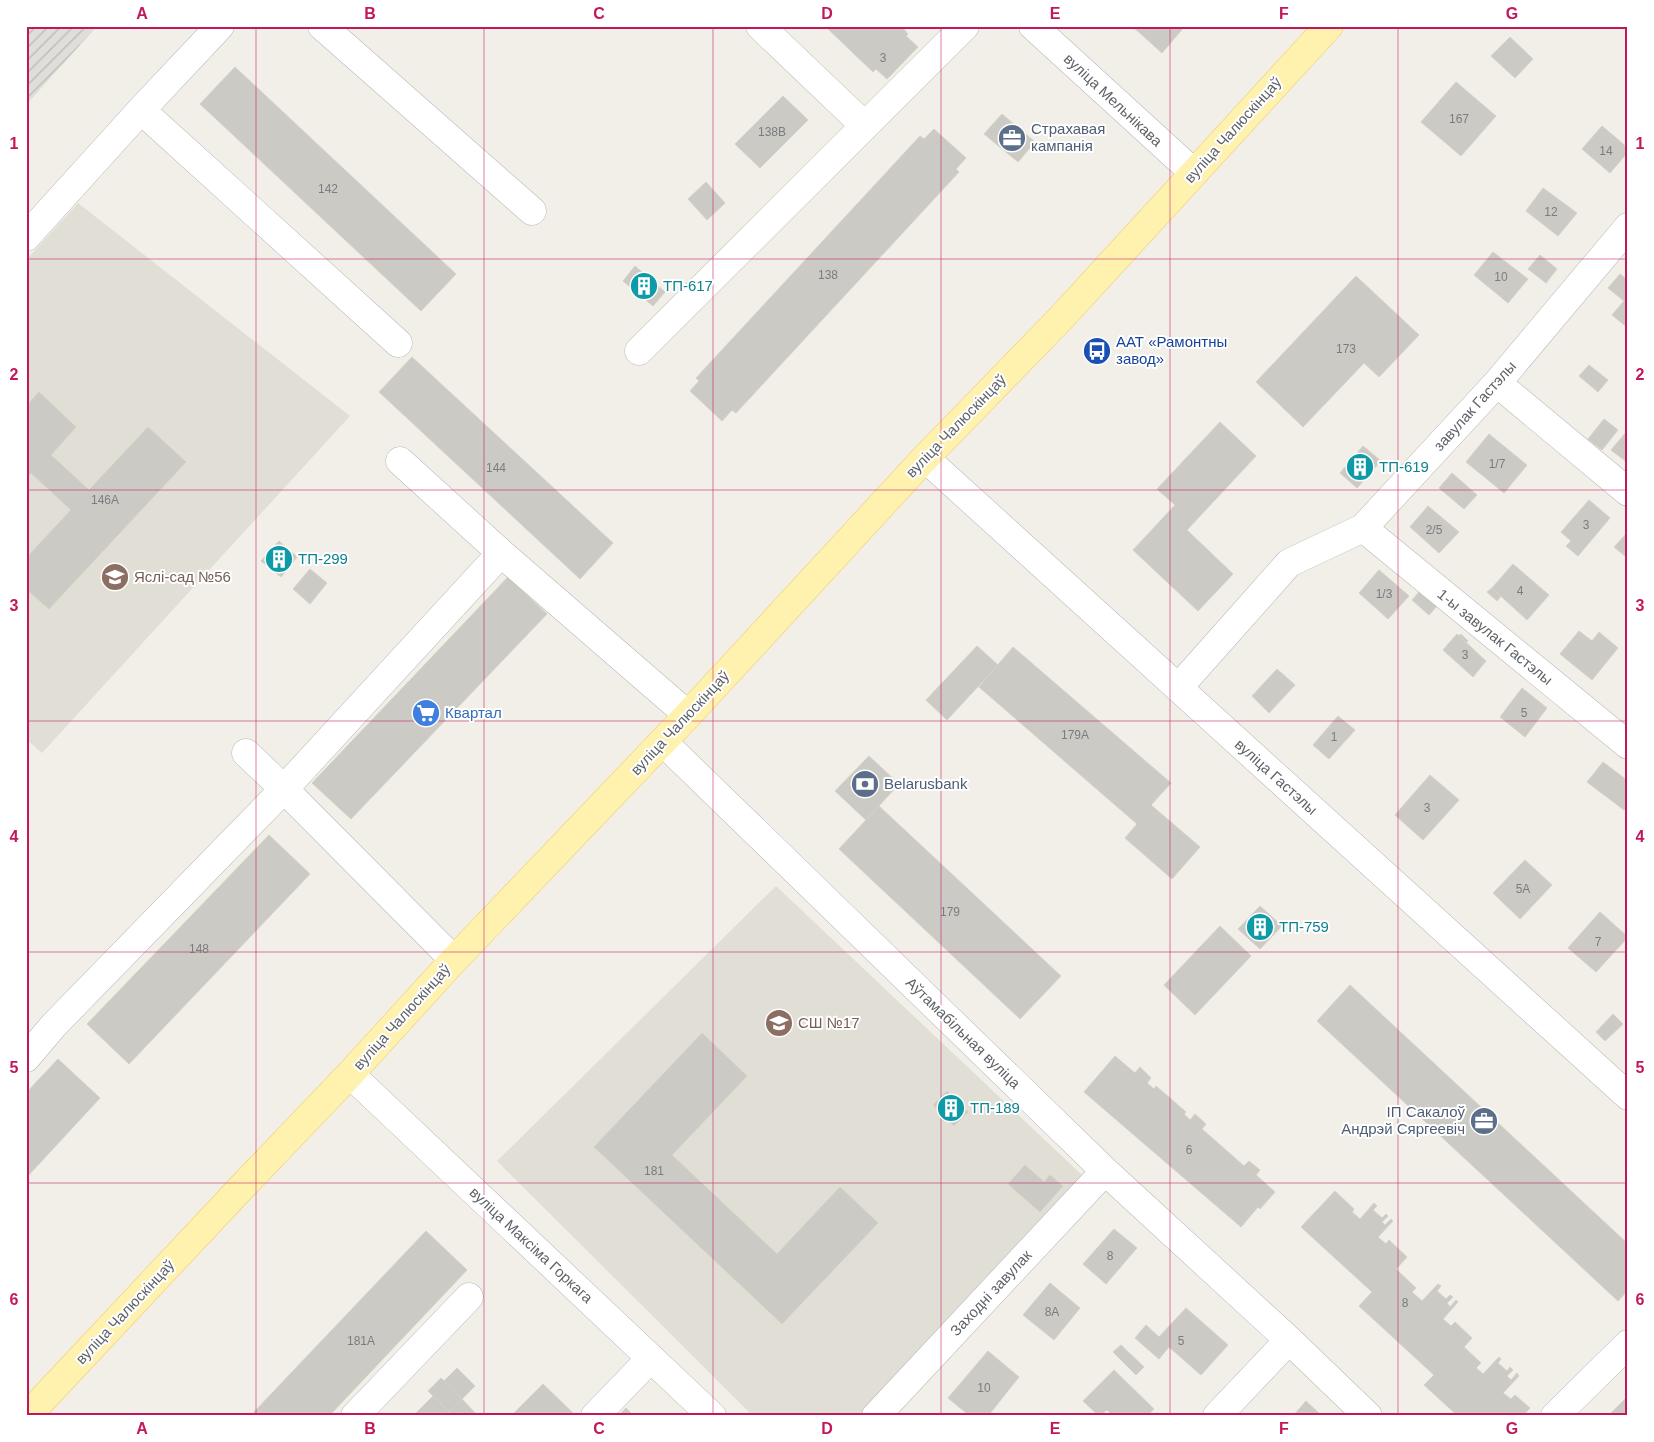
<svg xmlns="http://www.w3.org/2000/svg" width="1654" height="1442" viewBox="0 0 1654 1442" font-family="Helvetica,sans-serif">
  <defs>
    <pattern id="industrial-furrows" width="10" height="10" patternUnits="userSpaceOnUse" patternTransform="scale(1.25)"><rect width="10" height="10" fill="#e0deda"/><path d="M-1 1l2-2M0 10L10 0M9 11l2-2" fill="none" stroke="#b9b8b5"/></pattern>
  </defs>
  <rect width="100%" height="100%" fill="#f1efe8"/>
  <path fill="url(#industrial-furrows)" d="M26 26H97L26 105Z"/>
  <path fill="#e1ded6" d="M78 203 350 416 42 753 26 739V260Z
    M776 886 1083 1176 861 1416H753L497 1161Z"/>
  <path fill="#cccac5" stroke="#d6d1c6" d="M825 26H901L908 34 906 36 918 47 887 79 876 69 873 72Z
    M1132 26H1185L1162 53Z
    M1510 37 1533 59 1515 78 1491 56Z
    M235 67 456 274 421 311 200 104Z
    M1456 82 1496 116 1461 156 1421 122Z
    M783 96 808 120 760 168 735 144Z
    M1002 114 1035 142 1018 162 984 134Z
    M1602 126 1628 148V152L1610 173 1582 149Z
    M934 129 966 158 956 169 959 172 736 413 732 410 722 421 690 391 699 381 696 378 920 136 924 139Z
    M706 182 725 203 707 220 688 199Z
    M1543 188 1577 213 1558 236 1526 211Z
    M1493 252 1528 279 1508 303 1474 275Z
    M1540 255 1557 269 1546 283 1528 269Z
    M635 266 665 292 653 306 623 281Z
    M1620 274 1628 280V328L1612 315 1624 301 1608 288Z
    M1356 276 1419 335 1379 377 1364 363 1303 427 1256 382Z
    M412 357 613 543 580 579 379 392Z
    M1589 365 1608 380 1598 392 1579 376Z
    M39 392 76 427 51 455 89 490 148 427 186 462 49 609 26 589V558L71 510 31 473 26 479V406Z
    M1604 419 1618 430 1602 450 1588 439Z
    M1220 422 1256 456 1187 530 1233 574 1198 611 1133 550 1175 505 1157 489Z
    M1628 430V463L1611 450Z
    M1489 434 1527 465 1504 493 1466 462Z
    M1363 446 1381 461 1357 488 1340 473Z
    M1452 473 1477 495 1464 509 1439 488Z
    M1589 500 1610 518 1578 556 1566 546 1571 541 1561 532Z
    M1428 506 1459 532 1439 553 1410 527Z
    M1628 532V552L1625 556 1614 547Z
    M279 541 297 557 281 577 261 561Z
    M1513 564 1549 595 1527 620 1492 588Z
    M310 569 327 583 310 604 293 589Z
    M1379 570 1409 596 1388 619 1359 593Z
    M508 577 547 614 351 819 312 783Z
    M1492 588 1501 596 1497 601 1487 592Z
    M1420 591 1437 606 1429 615 1412 600Z
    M1579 631 1592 641 1599 632 1618 648 1592 680 1560 654Z
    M1457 634 1486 661 1473 677 1443 650Z
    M1461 634 1468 641 1466 643 1459 636Z
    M977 646 998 665 947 720 926 700Z
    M1013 647 1171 783 1151 805 1200 847 1172 879 1125 838 1137 824 979 687Z
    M1277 669 1295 685 1269 713 1252 696Z
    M1522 688 1547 708 1525 737 1500 717Z
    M1338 716 1355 730 1329 759 1313 745Z
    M869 756 899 784 866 820 835 791Z
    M1603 762 1628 781V806L1624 810 1587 782Z
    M1430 775 1459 800 1423 840 1395 815Z
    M879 806 1061 976 1020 1019 839 849Z
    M269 835 310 874 129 1064 87 1024Z
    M1525 860 1552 885 1520 919 1493 893Z
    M1260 906 1282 926 1260 949 1238 929Z
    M1600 912 1628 937 1596 972 1568 948Z
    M1220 926 1251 956 1195 1015 1164 985Z
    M1350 985 1628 1244V1290L1618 1301 1317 1021Z
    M1613 1014 1623 1024 1605 1041 1596 1032Z
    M702 1033 747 1076 672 1155 777 1254 840 1187 878 1223 782 1324 594 1147Z
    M1115 1056 1135 1073 1140 1067 1151 1078 1147 1083 1154 1089 1156 1086 1186 1112 1184 1114 1190 1120 1195 1114 1206 1124 1202 1129 1244 1166 1249 1161 1260 1170 1256 1175 1275 1192 1260 1209 1258 1207 1241 1227 1084 1092Z
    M58 1059 100 1098 26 1178V1093Z
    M947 1091 968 1112 954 1126 933 1105Z
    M1025 1165 1044 1182 1050 1175 1063 1186 1040 1212 1008 1184Z
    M1335 1191 1354 1209 1352 1212 1360 1219 1374 1203 1377 1206 1373 1210 1382 1218 1386 1214 1388 1216 1382 1222 1385 1225 1391 1219 1393 1221 1378 1237 1386 1244 1389 1240 1407 1257 1396 1269 1416 1288 1412 1292 1422 1301 1438 1284 1441 1286 1437 1291 1446 1299 1450 1295 1453 1297 1447 1303 1450 1307 1456 1300 1458 1302 1443 1319 1451 1326 1455 1322 1472 1338 1464 1347 1481 1363 1476 1368 1483 1374 1499 1357 1501 1359 1498 1363 1507 1371 1510 1367 1513 1370 1507 1376 1511 1380 1517 1373 1519 1376 1503 1393 1511 1399 1515 1395 1530 1408 1523 1416H1458L1424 1385 1434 1375 1359 1306 1372 1292 1301 1227Z
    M1114 1229 1137 1248 1106 1284 1083 1264Z
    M426 1231 467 1270 329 1416H258L254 1412Z
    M1050 1283 1080 1308 1054 1340 1023 1315Z
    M1186 1308 1228 1345 1201 1375 1169 1347 1159 1359 1135 1338 1146 1325 1159 1337Z
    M1121 1345 1144 1367 1136 1375 1113 1352Z
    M988 1351 1019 1377 988 1416H970L948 1398Z
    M457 1368 475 1386 462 1399 444 1381Z
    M1114 1370 1154 1409 1147 1416H1113L1107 1410 1099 1416 1083 1401Z
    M441 1378 462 1399 449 1412 428 1391Z
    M543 1384 575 1415 511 1416Z
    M433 1396 453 1416H413Z
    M1628 1396V1416H1608Z
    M462 1399 478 1416H453L449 1412Z
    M1306 1401 1322 1416H1293Z
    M626 1408 634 1416H618Z"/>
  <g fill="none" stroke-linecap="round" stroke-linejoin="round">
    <defs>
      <path id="minor" d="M322 26 532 211
        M760 26 865 126
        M1033 26 1194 173
        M141 110 398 343
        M26 237 141 110 220 26
        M639 351 965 26
        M1497 383 1628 492
        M925 458 1628 1096
        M400 461 501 553
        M1363 528 1628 745
        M1178 688 1289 563 1363 528 1497 383 1628 227
        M663 742 1105 1171 1289 1340 1368 1416
        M246 753 284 789 454 960
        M26 1058 54 1025 284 789 501 553 688 715
        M350 1074 712 1416
        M355 1416 469 1297
        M595 1416 651 1358
        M876 1416 1105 1171
        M1217 1416 1289 1340
        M1555 1416 1628 1344"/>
      <path id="major" d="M27 1416 241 1188 350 1074 454 960 688 715 925 458 1061 318 1329 26"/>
    </defs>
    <use href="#minor" stroke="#b5b8bc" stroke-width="29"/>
    <use href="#major" stroke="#f2c960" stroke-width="29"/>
    <use href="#minor" stroke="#fff" stroke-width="28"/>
    <use href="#major" stroke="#fff2af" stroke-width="28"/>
  </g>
  <path fill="none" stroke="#c2185b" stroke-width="1" stroke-opacity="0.55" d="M256 26V1416M484 26V1416M713 26V1416M941 26V1416M1170 26V1416M1398 26V1416M26 259H1628M26 490H1628M26 721H1628M26 952H1628M26 1183H1628"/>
  <defs>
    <symbol id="office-disc" viewBox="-11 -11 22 22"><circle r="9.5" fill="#5c6f8a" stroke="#fff"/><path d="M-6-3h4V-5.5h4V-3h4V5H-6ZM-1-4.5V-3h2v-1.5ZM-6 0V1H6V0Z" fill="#fff"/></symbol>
    <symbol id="building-disc" viewBox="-11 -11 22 22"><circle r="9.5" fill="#0f9aa8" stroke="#fff"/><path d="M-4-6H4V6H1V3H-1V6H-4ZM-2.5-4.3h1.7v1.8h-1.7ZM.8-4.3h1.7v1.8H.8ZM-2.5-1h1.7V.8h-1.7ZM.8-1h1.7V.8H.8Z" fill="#fff"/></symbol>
    <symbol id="bus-disc" viewBox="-11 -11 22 22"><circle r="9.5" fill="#1a4fb4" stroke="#fff"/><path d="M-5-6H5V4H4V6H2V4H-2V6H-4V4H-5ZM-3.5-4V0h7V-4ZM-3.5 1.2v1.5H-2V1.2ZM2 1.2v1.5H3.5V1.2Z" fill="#fff"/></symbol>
    <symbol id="school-disc" viewBox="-11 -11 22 22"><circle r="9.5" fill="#8d6e63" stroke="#fff"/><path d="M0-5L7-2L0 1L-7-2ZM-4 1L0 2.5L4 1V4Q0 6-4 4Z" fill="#fff"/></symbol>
    <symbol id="supermarket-disc" viewBox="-11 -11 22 22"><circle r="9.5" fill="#3f7fe0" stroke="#fff"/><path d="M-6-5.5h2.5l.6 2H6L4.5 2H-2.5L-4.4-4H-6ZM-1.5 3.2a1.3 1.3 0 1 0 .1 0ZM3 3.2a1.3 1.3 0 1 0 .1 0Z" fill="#fff"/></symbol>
    <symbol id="bank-disc" viewBox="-11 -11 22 22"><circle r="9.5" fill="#5c6f8a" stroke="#fff"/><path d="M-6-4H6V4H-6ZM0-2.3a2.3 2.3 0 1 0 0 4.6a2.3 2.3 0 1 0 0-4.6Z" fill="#fff"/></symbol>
  </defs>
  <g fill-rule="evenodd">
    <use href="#office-disc" x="996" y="122" width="32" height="32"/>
    <use href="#building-disc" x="628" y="270" width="32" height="32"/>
    <use href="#bus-disc" x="1081" y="335" width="32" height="32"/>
    <use href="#building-disc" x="1344" y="451" width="32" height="32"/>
    <use href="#building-disc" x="263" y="543" width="32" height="32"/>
    <use href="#school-disc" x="99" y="561" width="32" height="32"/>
    <use href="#supermarket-disc" x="410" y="697" width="32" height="32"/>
    <use href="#bank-disc" x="849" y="768" width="32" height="32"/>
    <use href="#building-disc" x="1244" y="911" width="32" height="32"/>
    <use href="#school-disc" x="763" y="1007" width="32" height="32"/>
    <use href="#building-disc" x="935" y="1092" width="32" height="32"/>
    <use href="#office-disc" x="1468" y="1105" width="32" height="32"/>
  </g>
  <g text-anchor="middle" stroke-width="4" stroke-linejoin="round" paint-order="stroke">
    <g font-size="12" fill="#7a7d7f">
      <text x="883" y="62">3</text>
      <text x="1459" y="123">167</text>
      <text x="772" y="136">138В</text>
      <text x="1606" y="155">14</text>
      <text x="328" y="193">142</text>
      <text x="1551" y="216">12</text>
      <text x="828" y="279">138</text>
      <text x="1501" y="281">10</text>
      <text x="1346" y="353">173</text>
      <text x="1497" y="468">1/7</text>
      <text x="496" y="472">144</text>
      <text x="105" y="504">146А</text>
      <text x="1586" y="529">3</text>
      <text x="1434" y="534">2/5</text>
      <text x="1520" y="595">4</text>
      <text x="1384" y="598">1/3</text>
      <text x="1465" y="659">3</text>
      <text x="1524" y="717">5</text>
      <text x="1075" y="739">179А</text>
      <text x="1334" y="741">1</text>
      <text x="1427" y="812">3</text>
      <text x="1523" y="893">5А</text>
      <text x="950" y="916">179</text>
      <text x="1598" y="946">7</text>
      <text x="199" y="953">148</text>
      <text x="1189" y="1154">6</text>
      <text x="654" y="1175">181</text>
      <text x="1110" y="1260">8</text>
      <text x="1405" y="1307">8</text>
      <text x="1052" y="1316">8А</text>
      <text x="361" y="1345">181А</text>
      <text x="1181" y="1345">5</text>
      <text x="984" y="1392">10</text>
    </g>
    <g font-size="15" fill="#5f6368" stroke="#fff">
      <text transform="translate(1113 100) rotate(43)" y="5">вуліца Мельнікава</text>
      <text transform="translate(1233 130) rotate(-48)" y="5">вуліца Чалюскінцаў</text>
      <text transform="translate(1475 406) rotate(-48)" y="5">завулак Гастэлы</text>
      <text transform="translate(956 426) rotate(-46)" y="5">вуліца Чалюскінцаў</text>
      <text transform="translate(1495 637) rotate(39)" y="5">1-ы завулак Гастэлы</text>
      <text transform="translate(680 723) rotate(-47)" y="5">вуліца Чалюскінцаў</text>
      <text transform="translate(1276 777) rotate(42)" y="5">вуліца Гастэлы</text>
      <text transform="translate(402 1017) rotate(-48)" y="5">вуліца Чалюскінцаў</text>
      <text transform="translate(963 1033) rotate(44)" y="5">Аўтамабільная вуліца</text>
      <text transform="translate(531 1245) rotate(43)" y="5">вуліца Максіма Горкага</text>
      <text transform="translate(991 1293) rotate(-47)" y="5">Заходні завулак</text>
      <text transform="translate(125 1312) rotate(-47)" y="5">вуліца Чалюскінцаў</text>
    </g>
    <g font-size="15" fill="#4e5e75" stroke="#fff" text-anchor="start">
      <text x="1031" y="134">Страхавая<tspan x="1031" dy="17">кампанія</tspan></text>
      <text x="884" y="789">Belarusbank</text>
      <text x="1465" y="1117" text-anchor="end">ІП Сакалоў<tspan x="1465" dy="17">Андрэй Сяргеевіч</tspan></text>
    </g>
    <g font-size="15" fill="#0d838f" stroke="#fff" text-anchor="start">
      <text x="663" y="291">ТП-617</text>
      <text x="1379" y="472">ТП-619</text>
      <text x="298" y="564">ТП-299</text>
      <text x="1279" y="932">ТП-759</text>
      <text x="970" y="1113">ТП-189</text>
    </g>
    <g font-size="15" fill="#164399" stroke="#fff" text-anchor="start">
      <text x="1116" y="347">ААТ «Рамонтны<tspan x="1116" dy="17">завод»</tspan></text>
    </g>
    <g font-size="15" fill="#785e54" stroke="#fff" text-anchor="start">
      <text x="134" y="582">Яслі-сад №56</text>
      <text x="798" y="1028">СШ №17</text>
    </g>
    <g font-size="15" fill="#366cbe" stroke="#fff" text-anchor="start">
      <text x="445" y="718">Квартал</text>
    </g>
  </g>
  <rect width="1654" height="1442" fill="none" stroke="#ffffff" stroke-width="55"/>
  <rect x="28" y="28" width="1598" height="1386" fill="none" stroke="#c2185b" stroke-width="2"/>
  <g font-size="16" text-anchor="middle" font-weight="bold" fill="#c2185b">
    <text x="142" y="19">A</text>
    <text x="370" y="19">B</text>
    <text x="599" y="19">C</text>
    <text x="827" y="19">D</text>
    <text x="1055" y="19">E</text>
    <text x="1284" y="19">F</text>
    <text x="1512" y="19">G</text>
    <text x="14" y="149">1</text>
    <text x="1640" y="149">1</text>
    <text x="14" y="380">2</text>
    <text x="1640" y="380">2</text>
    <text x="14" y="611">3</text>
    <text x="1640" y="611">3</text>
    <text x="14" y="842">4</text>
    <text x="1640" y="842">4</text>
    <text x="14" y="1073">5</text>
    <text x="1640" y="1073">5</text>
    <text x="14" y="1305">6</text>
    <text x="1640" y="1305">6</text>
    <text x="142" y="1434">A</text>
    <text x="370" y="1434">B</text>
    <text x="599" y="1434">C</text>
    <text x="827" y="1434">D</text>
    <text x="1055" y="1434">E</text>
    <text x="1284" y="1434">F</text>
    <text x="1512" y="1434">G</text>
  </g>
</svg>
